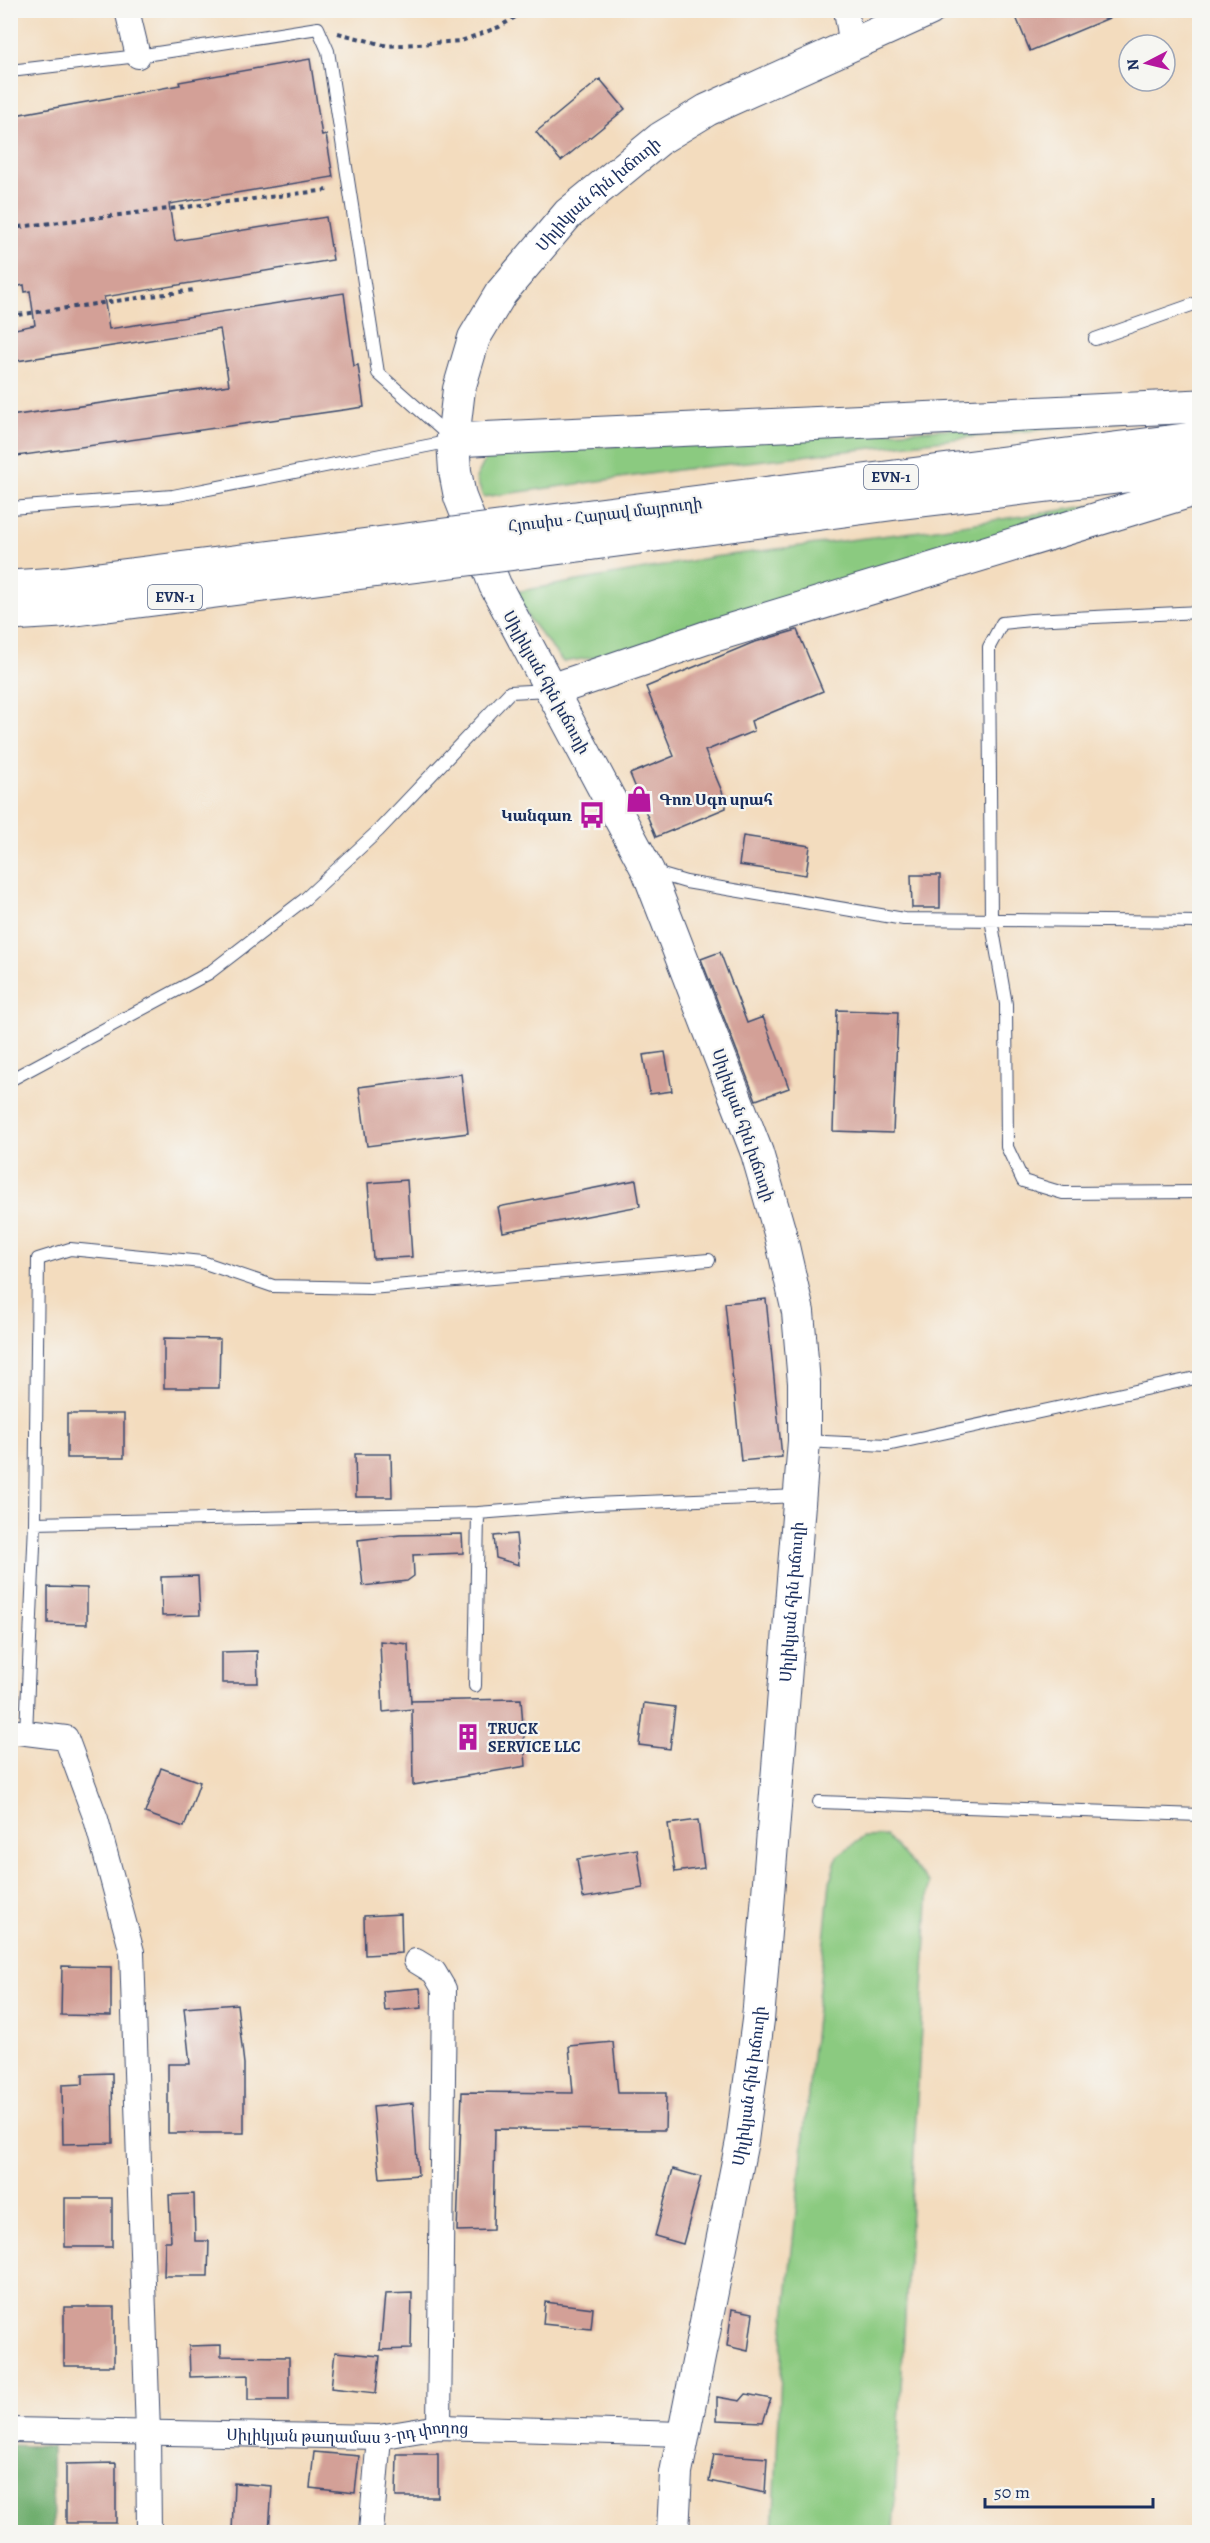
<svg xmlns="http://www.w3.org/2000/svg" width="1210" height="2543" viewBox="0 0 1210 2543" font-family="Alegreya,'Noto Serif Armenian',serif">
  <rect width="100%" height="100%" fill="#f6f6f2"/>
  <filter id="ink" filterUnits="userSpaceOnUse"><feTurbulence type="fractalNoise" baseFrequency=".0167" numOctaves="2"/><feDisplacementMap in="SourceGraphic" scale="12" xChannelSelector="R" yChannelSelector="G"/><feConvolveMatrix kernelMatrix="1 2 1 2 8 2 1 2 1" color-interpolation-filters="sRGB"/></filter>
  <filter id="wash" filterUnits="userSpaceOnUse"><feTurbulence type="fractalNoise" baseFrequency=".008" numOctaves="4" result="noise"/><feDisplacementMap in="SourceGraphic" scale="24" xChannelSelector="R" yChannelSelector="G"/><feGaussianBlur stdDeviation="1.35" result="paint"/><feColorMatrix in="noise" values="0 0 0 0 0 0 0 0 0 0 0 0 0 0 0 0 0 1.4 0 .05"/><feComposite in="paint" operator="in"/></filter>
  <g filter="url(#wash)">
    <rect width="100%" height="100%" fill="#f3dcbe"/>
    <path fill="#8bca80" stroke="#537c6f" stroke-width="1.5" d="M1124 420 685 469 483 497 476 478 489 452Z
      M1102 504 610 655 563 662 529 619 515 592 713 557 929 530Z
      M886 1836 929 1883 893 2532H773L783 2337 830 1882 837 1856 863 1837Z"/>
    <path fill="#70ae6e" stroke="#466e66" stroke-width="1.5" d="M11 2445 52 2447 53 2532H11Z"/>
    <g id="blocks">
      <path fill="#d3a097" d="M1032 10H1126V11L1030 51 1016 17Z
        M310 59 322 136 326 135 333 177 169 204 175 241 326 217 333 260 104 297 109 329 344 293 354 366 358 365 364 407 10 457V416L229 385 220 329 10 362V330L35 325 30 291 25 292 24 285 10 288V116L180 85 179 82Z
        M600 79 625 109 561 161 536 132Z
        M797 630 823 691 751 721 754 731 705 751 726 801V808L656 837 630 774 674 756 646 687 752 643Z
        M743 836 810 846 806 875 739 865Z
        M911 875H940V908H912Z
        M720 952 747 1023 763 1017 789 1088 756 1100 701 959Z
        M837 1010 898 1012 893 1133 833 1131Z
        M665 1052 672 1091 650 1094 643 1055Z
        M461 1074 468 1133 367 1146 359 1087Z
        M407 1180 412 1257 373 1259 368 1183Z
        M636 1180 640 1206 503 1232 498 1207Z
        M766 1299 782 1457 741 1461 725 1303Z
        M164 1338 220 1339 219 1388H164Z
        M67 1414H124V1458H67Z
        M355 1454H391L392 1497H356Z
        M462 1534 463 1553 413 1555 414 1576 407 1581 363 1586 358 1540 400 1535Z
        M516 1534 519 1565 496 1558 494 1536Z
        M198 1576 200 1615 162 1616 161 1577Z
        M48 1587 87 1588V1624L48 1623Z
        M380 1641 408 1644 411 1704V1701L521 1699 526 1766 413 1785 412 1709 383 1712Z
        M257 1651 258 1683H222V1652Z
        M644 1703 675 1707 670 1749 639 1745Z
        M161 1768 200 1782 184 1827 145 1813Z
        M698 1820 704 1868 675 1872 668 1824Z
        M637 1849 643 1888 583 1898 577 1859Z
        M401 1914 402 1953 365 1955 364 1916Z
        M62 1966 111 1967V2016L61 2015Z
        M420 1988 422 2008 385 2011 383 1991Z
        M237 2004 244 2064V2133H168V2064H190L184 2008Z
        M613 2042 618 2093H666L665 2130 495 2129 493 2230 457 2231 462 2092 573 2093 569 2046Z
        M112 2073 113 2143 63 2144 62 2085 83 2084V2074Z
        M413 2103 418 2175 380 2178 373 2107Z
        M673 2169 701 2177 683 2244 655 2236Z
        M194 2194 195 2241H209L208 2276H164L165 2241H171L169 2195Z
        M65 2198H112V2247H65Z
        M412 2293 411 2349 380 2350 385 2294Z
        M545 2302 593 2308 591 2329 543 2324Z
        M64 2307H114V2366H64Z
        M732 2309 753 2313 748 2351 727 2346Z
        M221 2345V2356L289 2357V2400H248V2375L190 2377 189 2346Z
        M335 2352 380 2356 376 2393 331 2388Z
        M746 2394 771 2399 763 2422 717 2420V2397L740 2401Z
        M314 2452 359 2456 355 2493 310 2488Z
        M397 2454H438V2497H396Z
        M714 2454 767 2458 765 2493 709 2481Z
        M116 2463V2523H66V2464Z
        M234 2483 272 2486 269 2532H232Z"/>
    </g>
  </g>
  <g filter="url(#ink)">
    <use href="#blocks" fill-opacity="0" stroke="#3b496c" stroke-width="1.5"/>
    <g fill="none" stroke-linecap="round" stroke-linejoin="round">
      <defs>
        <path id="service" d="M10 71 138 56 318 28 328 51 378 373 450 437
          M1095 339 1200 302
          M10 508 173 496 452 441
          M1200 612 1031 620 1002 623 989 647 991 919 1006 1004 1007 1147 1023 1181 1063 1193 1200 1192
          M652 872 686 882 904 919 1200 922
          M10 1080 209 973 305 899 378 831 510 692 549 690
          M804 1441 887 1445 1200 1377
          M35 1523 478 1513 593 1504 800 1496
          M475 1686 478 1513
          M26 1733 35 1523 38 1259 70 1249 202 1262 273 1286 370 1288 709 1260
          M819 1802 1200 1815"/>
        <g id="minor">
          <path d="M127 10 138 56"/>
          <path d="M846 10 852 46"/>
          <path d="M10 1731 66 1738 96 1819 132 1952 148 2433 149 2532"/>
          <path d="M416 1961 434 1972 444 1989 439 2427"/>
          <path id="s1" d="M10 2430 379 2437 439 2427 683 2434"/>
          <path d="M371 2532 379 2437"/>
        </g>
        <g id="tertiary">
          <path id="s2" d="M673 2532 676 2473 742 2141 758 2020 804 1441V1383L798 1312 780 1233 757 1153 648 871 495 585 460 497 455 471 453 440 459 389 474 338 501 293 568 214 661 138 707 110 929 10"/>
        </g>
        <path id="trunk" d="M453 440 1200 406
          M583 517 1200 438
          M587 544 897 503 1200 467
          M10 587 58 584 337 549
          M10 614 61 611 340 575
          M552 690 705 638 1200 488"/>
      </defs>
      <use href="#service" stroke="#3b496c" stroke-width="14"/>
      <use href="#minor" stroke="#3b496c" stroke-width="26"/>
      <use href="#tertiary" stroke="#3b496c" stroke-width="34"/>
      <use href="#trunk" stroke="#3b496c" stroke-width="35"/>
      <path stroke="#3b496c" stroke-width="4" stroke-dasharray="4.5 4.5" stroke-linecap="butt" d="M338 33 388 46 461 41 499 27 527 10
        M10 228 328 190
        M10 316 194 290"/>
      <use href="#service" stroke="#fff" stroke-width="12"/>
      <use href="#minor" stroke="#fff" stroke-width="24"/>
      <use href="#tertiary" stroke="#fff" stroke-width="32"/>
      <use href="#trunk" stroke="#fff" stroke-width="33"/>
      <defs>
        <path id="trunk-bridge" d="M337 549 583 517
          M340 575 587 544"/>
      </defs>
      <use href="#trunk-bridge" stroke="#3b496c" stroke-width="35" stroke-linecap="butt"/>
      <use href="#trunk-bridge" stroke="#fff" stroke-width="33"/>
    </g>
  </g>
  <defs>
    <symbol id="shop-bare" viewBox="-9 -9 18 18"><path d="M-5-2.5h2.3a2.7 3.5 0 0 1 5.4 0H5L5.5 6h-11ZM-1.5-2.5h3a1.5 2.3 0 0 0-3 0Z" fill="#b5179e" stroke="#f6f6f2" stroke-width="2.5" paint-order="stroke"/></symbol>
    <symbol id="bus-bare" viewBox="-9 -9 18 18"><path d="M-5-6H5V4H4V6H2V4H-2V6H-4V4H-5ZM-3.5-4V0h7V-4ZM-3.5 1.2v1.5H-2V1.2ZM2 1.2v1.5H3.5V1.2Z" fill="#b5179e" stroke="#f6f6f2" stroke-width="2.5" paint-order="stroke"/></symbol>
    <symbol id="building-bare" viewBox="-9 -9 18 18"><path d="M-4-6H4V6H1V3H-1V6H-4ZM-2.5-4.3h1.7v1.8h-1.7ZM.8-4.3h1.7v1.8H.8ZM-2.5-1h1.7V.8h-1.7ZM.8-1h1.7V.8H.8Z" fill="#b5179e" stroke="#f6f6f2" stroke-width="2.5" paint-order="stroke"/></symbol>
  </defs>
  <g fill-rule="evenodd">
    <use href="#shop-bare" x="620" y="780" width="38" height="38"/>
    <use href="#bus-bare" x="573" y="796" width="38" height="38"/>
    <use href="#building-bare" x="449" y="1718" width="38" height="38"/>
  </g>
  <g text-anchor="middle" stroke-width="4.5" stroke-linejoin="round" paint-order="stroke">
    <g fill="#f6f6f2" stroke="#5d6b8a" stroke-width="1.5">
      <rect x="864" y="465" width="54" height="24" rx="4.5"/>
      <rect x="148" y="585" width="54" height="24" rx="4.5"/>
    </g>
    <g font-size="15" font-weight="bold" fill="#1b2f5e">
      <text x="891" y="482">EVN-1</text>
      <text x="175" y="602">EVN-1</text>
    </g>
    <g font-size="16" fill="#1b2f5e" stroke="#f6f6f2">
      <text dy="6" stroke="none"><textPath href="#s2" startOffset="2469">Սիլիկյան հին խճուղի</textPath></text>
      <text transform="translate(605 514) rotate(-7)" y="6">Հյուսիս - Հարավ մայրուղի</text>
      <text transform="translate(547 682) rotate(61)" y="6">Սիլիկյան հին խճուղի</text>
      <text transform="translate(744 1125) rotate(71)" y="6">Սիլիկյան հին խճուղի</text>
      <text dy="6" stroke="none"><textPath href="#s2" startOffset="939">Սիլիկյան հին խճուղի</textPath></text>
      <text dy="6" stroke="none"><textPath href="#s2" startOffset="453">Սիլիկյան հին խճուղի</textPath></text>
      <text dy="6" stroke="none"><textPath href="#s1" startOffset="338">Սիլիկյան թաղամաս 3-րդ փողոց</textPath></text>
    </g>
    <g font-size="16" font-weight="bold" fill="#1b2f5e" stroke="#f6f6f2" text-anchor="start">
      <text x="659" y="805">Գոռ Սգո սրահ</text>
      <text x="572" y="821" text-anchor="end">Կանգառ</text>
      <text x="488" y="1734">TRUCK<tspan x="488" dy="18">SERVICE LLC</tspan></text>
    </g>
  </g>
  <rect width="1210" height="2543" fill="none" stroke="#f6f6f2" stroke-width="36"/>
  <g transform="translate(1147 63) rotate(263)"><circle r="28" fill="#f6f6f2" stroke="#9ea6b7" stroke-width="1.5"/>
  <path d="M0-4.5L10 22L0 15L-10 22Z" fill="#b5179e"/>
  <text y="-9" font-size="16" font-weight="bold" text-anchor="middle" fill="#1b2f5e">N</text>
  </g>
  <path d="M985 2498v9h168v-9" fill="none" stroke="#1b2f5e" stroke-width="3"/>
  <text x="994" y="2498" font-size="18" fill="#1b2f5e" stroke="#f6f6f2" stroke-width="4.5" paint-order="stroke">50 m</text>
</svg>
